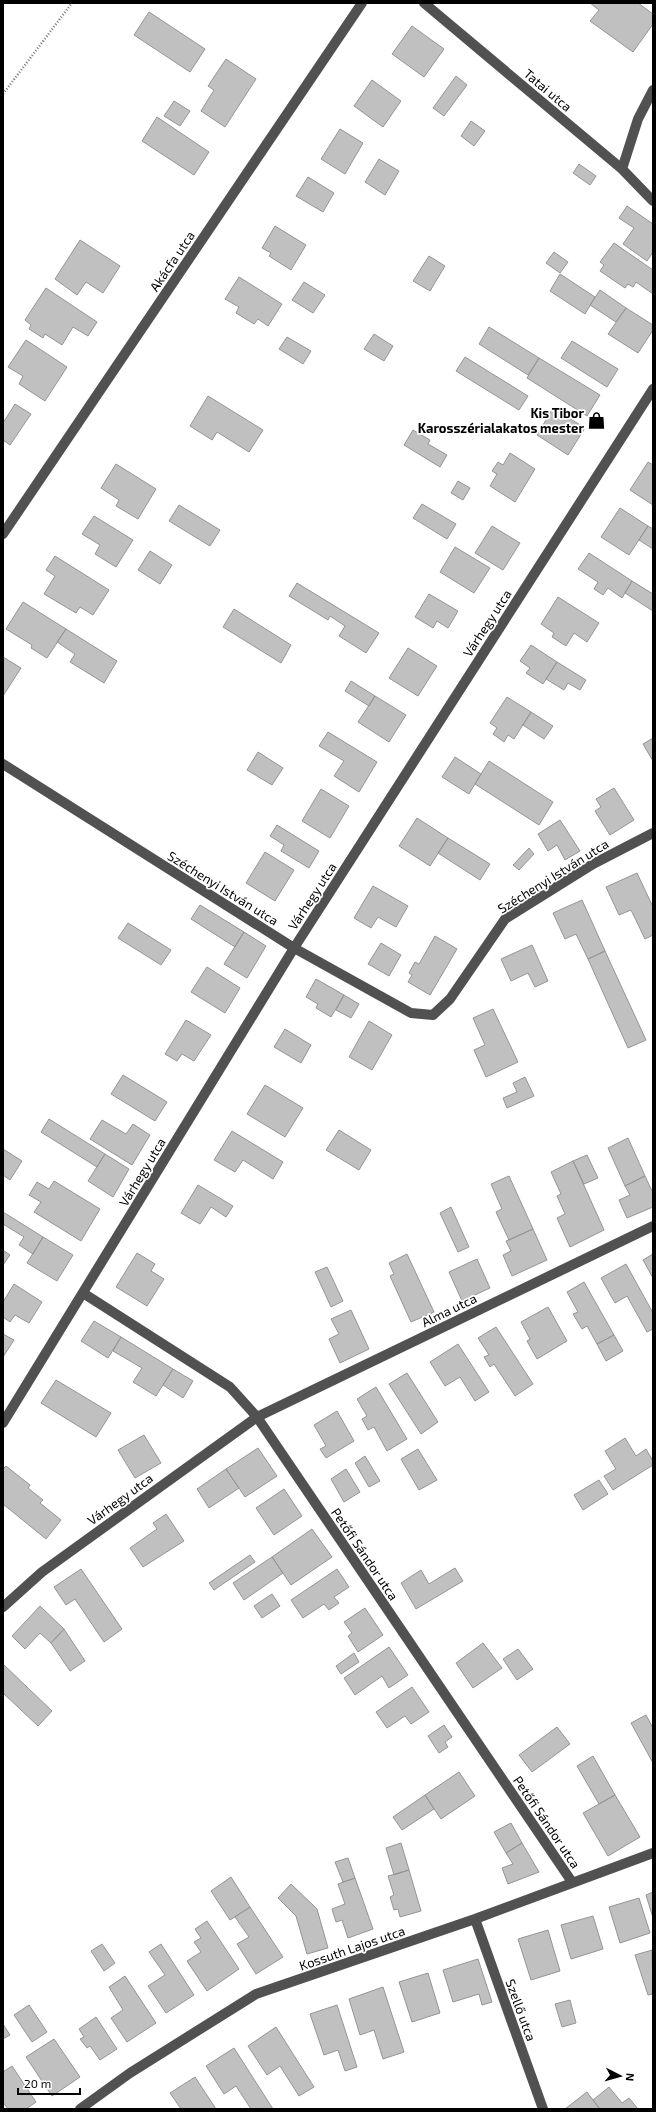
<svg xmlns="http://www.w3.org/2000/svg" width="656" height="2112" viewBox="0 0 656 2112" font-family="'Exo 2',sans-serif">
  <rect width="100%" height="100%" fill="#fff"/>
  <path fill="#c0c0c0" stroke="#959595" d="M590 3H638L653 14V24L633 52 590 21 599 10Z
    M149 12 205 49 190 72 134 35Z
    M412 26 444 49 424 77 392 54Z
    M226 59 256 79 225 127 201 111 214 90 208 86Z
    M456 76 467 85 444 116 433 108Z
    M372 80 401 101 383 127 354 106Z
    M174 101 190 111 180 126 164 116Z
    M157 117 209 152 194 175 142 141Z
    M471 121 485 131 474 146 461 136Z
    M340 129 363 143 345 174 321 159Z
    M379 159 399 171 385 195 365 182Z
    M579 164 596 176 590 185 573 173Z
    M308 177 334 193 323 212 296 196Z
    M627 206 653 224V252L647 261 623 244 634 228 619 218Z
    M275 226 306 245 291 270 269 256 271 253 262 248Z
    M80 240 120 266 103 293 86 282 77 295 55 279Z
    M614 243 653 270V294L636 282 633 287 628 284 625 288 600 271 604 265 600 262Z
    M554 252 568 262 560 273 546 263Z
    M429 256 445 266 430 291 413 281Z
    M560 274 595 297 585 314 550 291Z
    M239 277 282 304 268 326 258 319 254 324 236 313 239 307 225 299Z
    M304 282 325 295 313 313 292 300Z
    M46 288 97 322 88 336 73 327 62 345 45 334 43 338 29 329 31 325 25 320Z
    M600 290 626 308 616 322 590 305Z
    M626 308 653 325V330L638 353 608 334Z
    M489 327 539 358 528 375 479 344Z
    M374 334 393 346 384 361 364 349Z
    M287 337 311 351 303 364 279 349Z
    M26 340 67 367 45 401 19 384 23 376 8 367Z
    M572 341 618 369 607 387 561 358Z
    M465 357 528 396 519 410 456 371Z
    M539 358 600 395 587 416 527 378Z
    M208 396 263 430 249 452 217 432 212 440 190 426Z
    M15 404 31 414 10 445 3 440V423Z
    M553 408 585 428 568 455 537 435Z
    M413 430 430 440 428 444 447 455 440 467 404 445Z
    M510 453 535 469 515 502 490 486 497 474 492 471 498 462 503 465Z
    M648 462 653 465V505L630 490Z
    M116 464 156 489 138 519 116 506 119 500 101 488Z
    M458 481 470 488 463 500 451 493Z
    M422 504 456 524 447 539 413 518Z
    M179 505 220 530 210 546 169 521Z
    M620 508 648 526 629 555 601 537Z
    M94 516 133 540 116 567 95 554 100 545 82 534Z
    M492 526 520 543 503 570 475 553Z
    M648 526 653 529V549L639 540Z
    M455 547 490 568 474 593 440 572Z
    M150 551 172 565 160 584 138 570Z
    M589 553 632 581 622 598 608 588 603 595 594 589 598 582 578 569Z
    M55 556 109 590 93 615 80 607 76 613 44 594 55 576 46 570Z
    M632 581 653 594V611L625 593Z
    M297 583 379 633 366 653 339 636 345 626 330 616 328 620 289 596Z
    M429 594 458 611 448 628 437 621 433 628 415 617Z
    M558 597 599 623 587 642 574 633 566 646 552 637 554 633 541 624Z
    M23 602 66 629 47 658 31 648 32 645 6 629Z
    M234 609 291 645 281 663 223 627Z
    M66 629 117 661 104 683 70 662 75 654 57 642Z
    M531 645 557 662 543 684 526 673 530 668 520 661Z
    M408 648 437 666 418 696 389 678Z
    M3 657 21 668 3 696Z
    M557 662 586 680 580 690 568 683 564 690 546 679Z
    M351 681 375 696 369 706 345 691Z
    M375 696 406 715 389 742 358 722Z
    M507 697 531 712 514 739 508 735 504 742 493 734 497 728 490 723Z
    M531 712 553 726 544 739 523 725Z
    M328 732 377 762 359 792 334 776 344 761 319 746Z
    M653 738V761L643 744Z
    M258 752 283 768 272 785 247 770Z
    M455 757 481 774 469 794 442 777Z
    M489 761 553 802 539 825 475 784Z
    M614 788 634 820 610 835 595 811 601 807 596 799Z
    M321 789 349 806 330 838 302 821Z
    M417 818 448 838 430 866 399 846Z
    M560 820 580 851 565 860 557 845 548 851 538 834Z
    M277 825 319 851 309 868 281 851 284 845 270 836Z
    M448 838 490 864 480 880 438 853Z
    M529 848 534 854 519 870 513 865Z
    M265 852 294 870 275 901 246 883Z
    M637 873 653 907V935L645 939 631 910 619 915 606 887Z
    M373 886 408 906 396 927 378 917 371 928 354 918Z
    M582 900 605 951 588 959 576 934 565 939 553 913Z
    M200 905 244 932 235 947 191 919Z
    M128 923 171 950 161 965 118 938Z
    M244 932 266 946 247 978 224 964Z
    M435 936 457 949 430 995 408 982 412 975 409 973 415 962 419 964Z
    M381 943 401 955 389 976 368 964Z
    M532 945 548 981 535 987 528 973 511 981 501 959Z
    M605 951 646 1040 628 1048 588 959Z
    M207 967 240 988 225 1013 191 992Z
    M316 979 344 995 331 1017 316 1008 318 1004 306 997Z
    M344 995 359 1004 351 1018 336 1010Z
    M493 1009 518 1062 486 1077 474 1050 485 1045 473 1018Z
    M186 1020 211 1035 194 1061 182 1054 177 1061 165 1054Z
    M369 1021 392 1035 372 1070 349 1057Z
    M285 1029 311 1045 301 1063 274 1047Z
    M123 1075 167 1102 155 1121 111 1094Z
    M525 1077 534 1096 507 1108 503 1098 517 1092 513 1083Z
    M265 1085 303 1108 285 1137 247 1114Z
    M49 1119 105 1154 97 1167 41 1132Z
    M102 1120 126 1134 133 1124 150 1135 132 1165 90 1139Z
    M339 1130 371 1150 359 1170 326 1150Z
    M232 1131 283 1162 273 1179 243 1160 235 1172 214 1160Z
    M628 1138 645 1176 625 1186 608 1148Z
    M3 1149 22 1161 10 1180 3 1175Z
    M105 1154 129 1169 113 1197 88 1181Z
    M587 1155 598 1178 584 1184 573 1161Z
    M573 1161 604 1230 570 1247 557 1218 565 1214 557 1196 561 1194 551 1172Z
    M509 1176 533 1229 509 1240 496 1212 502 1209 491 1184Z
    M645 1176 653 1193V1207L627 1218 619 1200 630 1195 625 1186Z
    M54 1181 100 1209 81 1241 34 1212 41 1202 29 1195 37 1182 49 1189Z
    M198 1185 233 1206 226 1217 211 1207 200 1224 181 1213Z
    M451 1207 469 1247 458 1252 440 1213Z
    M3 1212 43 1237 33 1254 19 1245 24 1237 3 1224Z
    M533 1229 547 1260 512 1276 503 1255 511 1251 506 1241Z
    M43 1237 73 1255 57 1281 27 1263Z
    M3 1250 10 1255 3 1265Z
    M137 1253 155 1264 151 1271 164 1279 147 1306 116 1287Z
    M407 1254 434 1312 411 1322 390 1276 394 1274 389 1263Z
    M653 1254V1278L643 1260Z
    M477 1259 490 1288 462 1301 449 1272Z
    M626 1264 653 1313V1329L647 1332 627 1296 615 1303 601 1278Z
    M327 1267 343 1301 331 1307 315 1272Z
    M584 1282 614 1335 597 1344 587 1326 582 1329 573 1314 578 1312 567 1292Z
    M14 1284 42 1302 29 1323 15 1315 10 1322 3 1317V1302Z
    M548 1307 567 1341 537 1359 527 1341 530 1339 521 1322Z
    M351 1310 369 1349 340 1363 329 1339 339 1334 331 1319Z
    M94 1321 121 1337 108 1358 81 1341Z
    M496 1327 533 1384 515 1396 494 1364 490 1367 484 1357 489 1355 478 1338Z
    M3 1334 14 1340 3 1357Z
    M614 1335 623 1351 606 1361 597 1344Z
    M121 1337 173 1369 156 1396 133 1382 142 1368 113 1351Z
    M458 1344 489 1392 475 1401 460 1377 445 1386 430 1362Z
    M173 1369 193 1381 183 1398 163 1385Z
    M407 1373 438 1422 421 1434 389 1384Z
    M56 1380 111 1413 96 1437 41 1403Z
    M376 1387 407 1439 387 1451 374 1427 368 1430 362 1419 367 1416 357 1399Z
    M337 1411 354 1441 326 1458 320 1449 326 1446 314 1425Z
    M144 1435 161 1463 135 1478 118 1450Z
    M625 1438 636 1456 646 1449 653 1461V1465L613 1490 604 1476 616 1469 605 1451Z
    M258 1448 277 1476 245 1497 226 1469Z
    M418 1449 437 1480 419 1490 401 1459Z
    M365 1456 380 1481 369 1487 355 1463Z
    M6 1466 30 1485 28 1488 43 1500 40 1503 61 1520 46 1539 3 1504V1469Z
    M226 1469 239 1488 209 1508 197 1489Z
    M346 1469 360 1492 344 1502 331 1479Z
    M599 1480 608 1494 583 1510 574 1495Z
    M284 1489 302 1516 274 1535 256 1508Z
    M166 1514 184 1541 143 1567 130 1548 157 1529 153 1523Z
    M312 1529 332 1557 291 1585 272 1557Z
    M250 1555 255 1562 214 1590 209 1583Z
    M272 1557 283 1573 244 1600 233 1583Z
    M455 1568 463 1581 416 1609 401 1583 421 1570 429 1584Z
    M81 1569 122 1629 104 1642 75 1599 66 1605 54 1587Z
    M337 1569 349 1587 334 1597 339 1603 329 1610 324 1604 303 1618 291 1600Z
    M272 1594 280 1606 262 1618 254 1606Z
    M40 1606 64 1629 51 1643 40 1633 25 1649 12 1636Z
    M365 1608 383 1635 358 1652 348 1636 352 1633 344 1622Z
    M64 1629 85 1661 70 1671 51 1643Z
    M483 1643 502 1668 473 1688 456 1663Z
    M389 1647 408 1675 389 1688 382 1676 355 1695 344 1678Z
    M518 1649 533 1669 517 1680 503 1659Z
    M354 1653 359 1662 341 1674 336 1666Z
    M3 1664 52 1711 38 1726 3 1693Z
    M412 1687 429 1712 411 1724 405 1716 387 1728 376 1712Z
    M646 1715 653 1728V1763L631 1723Z
    M444 1725 452 1737 445 1742 448 1747 439 1753 428 1736Z
    M557 1727 570 1744 532 1772 519 1755Z
    M593 1756 615 1795 599 1804 577 1766Z
    M459 1772 475 1796 441 1819 425 1795Z
    M425 1795 434 1809 402 1830 393 1817Z
    M615 1795 640 1837 608 1856 583 1813Z
    M511 1823 522 1843 506 1853 494 1832Z
    M401 1843 409 1870 394 1875 386 1848Z
    M522 1843 539 1872 508 1884 502 1868 513 1864 506 1853Z
    M348 1858 355 1878 343 1882 335 1862Z
    M409 1870 421 1911 400 1917 398 1909 394 1910 390 1897 394 1895 388 1876Z
    M231 1877 250 1907 230 1920 211 1891Z
    M355 1878 373 1929 348 1938 342 1920 336 1922 332 1909 345 1904 338 1884Z
    M291 1884 317 1909 328 1948 307 1954 296 1916 278 1898Z
    M653 1892V1918L646 1895Z
    M639 1898 650 1933 620 1943 609 1907Z
    M250 1907 283 1957 256 1974 237 1944 249 1937 235 1917Z
    M593 1916 603 1949 571 1959 561 1925Z
    M207 1921 239 1969 207 1991 187 1961 201 1952 194 1942 201 1938 195 1929Z
    M548 1930 560 1971 531 1980 518 1939Z
    M102 1944 115 1963 104 1971 91 1951Z
    M161 1944 194 1995 166 2013 148 1986 165 1975 149 1952Z
    M652 1950 653 1994 648 1995 635 1955Z
    M478 1959 492 2002 482 2005 479 1994 453 2002 443 1970Z
    M428 1973 440 2013 412 2022 399 1982Z
    M125 1976 156 2023 127 2042 111 2018 123 2010 109 1987Z
    M383 1987 404 2052 383 2059 374 2030 360 2035 349 1999Z
    M570 2000 576 2023 562 2027 555 2004Z
    M29 2005 47 2032 32 2042 14 2015Z
    M337 2005 357 2067 345 2071 338 2050 324 2055 310 2014Z
    M96 2017 117 2049 100 2060 90 2046 87 2048 80 2039 84 2037 79 2029Z
    M3 2024 10 2035 3 2039Z
    M276 2027 314 2087 299 2096 280 2066 267 2075 248 2046Z
    M54 2039 80 2077 52 2096 26 2057Z
    M234 2048 273 2109H251L236 2086 224 2094 206 2066Z
    M12 2066 36 2102 26 2109H8L3 2102V2072Z
    M195 2077 216 2109H181L170 2093Z
    M609 2087 622 2103 629 2098 638 2109H600L593 2100Z
    M587 2092 599 2108 597 2109H565Z"/>
  <g fill="none" stroke-linecap="round" stroke-linejoin="round">
    <path stroke="#737373" stroke-width="2.5" stroke-dasharray="1 2" stroke-linecap="butt" d="M3 94 72 3"/>
    <path stroke="#515151" stroke-width="10" d="M424 3 622 169 653 201
      M622 169 638 119 653 90
      M3 534 362 3
      M3 764 294 948 411 1013 433 1015 450 999 505 919 593 864 653 833
      M83 1293 230 1387 257 1417 572 1882
      M3 1423 294 948 653 389
      M3 1607 42 1572 257 1417 653 1226
      M475 1919 543 2109
      M80 2109 130 2073 256 1994 475 1919 653 1853"/>
  </g>
  <defs>
    <symbol id="shop-bare" viewBox="-9 -9 18 18"><path d="M-5-2.5h2.3a2.7 3.5 0 0 1 5.4 0H5L5.5 6h-11ZM-1.5-2.5h3a1.5 2.3 0 0 0-3 0Z" fill="#000" stroke="#fff" stroke-width="2.5" paint-order="stroke"/></symbol>
  </defs>
  <g fill-rule="evenodd">
    <use href="#shop-bare" x="584" y="408" width="25" height="25"/>
  </g>
  <g text-anchor="middle" stroke-width="3.5" stroke-linejoin="round" paint-order="stroke">
    <g font-size="13" fill="#000" stroke="#fff">
      <text transform="translate(548 90) rotate(40)" y="5">Tatai utca</text>
      <text transform="translate(172 261) rotate(-56)" y="5">Akácfa utca</text>
      <text transform="translate(487 623) rotate(-57)" y="5">Várhegy utca</text>
      <text transform="translate(553 876) rotate(-32)" y="5">Széchenyi István utca</text>
      <text transform="translate(223 888) rotate(32)" y="5">Széchenyi István utca</text>
      <text transform="translate(312 896) rotate(-57)" y="5">Várhegy utca</text>
      <text transform="translate(142 1172) rotate(-59)" y="5">Várhegy utca</text>
      <text transform="translate(449 1310) rotate(-26)" y="5">Alma utca</text>
      <text transform="translate(120 1499) rotate(-36)" y="5">Várhegy utca</text>
      <text transform="translate(365 1554) rotate(56)" y="5">Petőfi Sándor utca</text>
      <text transform="translate(547 1822) rotate(56)" y="5">Petőfi Sándor utca</text>
      <text transform="translate(352 1948) rotate(-19)" y="5">Kossuth Lajos utca</text>
      <text transform="translate(521 2010) rotate(70)" y="5">Szellő utca</text>
    </g>
    <g font-size="13" font-weight="bold" fill="#000" stroke="#fff" text-anchor="end">
      <text x="584" y="418">Kis Tibor<tspan x="584" dy="15">Karosszérialakatos mester</tspan></text>
    </g>
  </g>
  <rect width="656" height="2112" fill="none" stroke="#000000" stroke-width="8"/>
  <g transform="translate(620 2076) rotate(96)" stroke="#ffffff" stroke-width="3" paint-order="stroke">
  <path d="M0-3L7 15L0 10L-7 15Z" fill="#000000"/>
  <text y="-6" font-size="11" font-weight="bold" text-anchor="middle" fill="#000000">N</text>
  </g>
  <path d="M18 2088v6h62v-6" fill="none" stroke="#000000" stroke-width="2"/>
  <text x="24" y="2088" font-size="12" fill="#000000" stroke="#ffffff" stroke-width="3" paint-order="stroke">20 m</text>
</svg>
